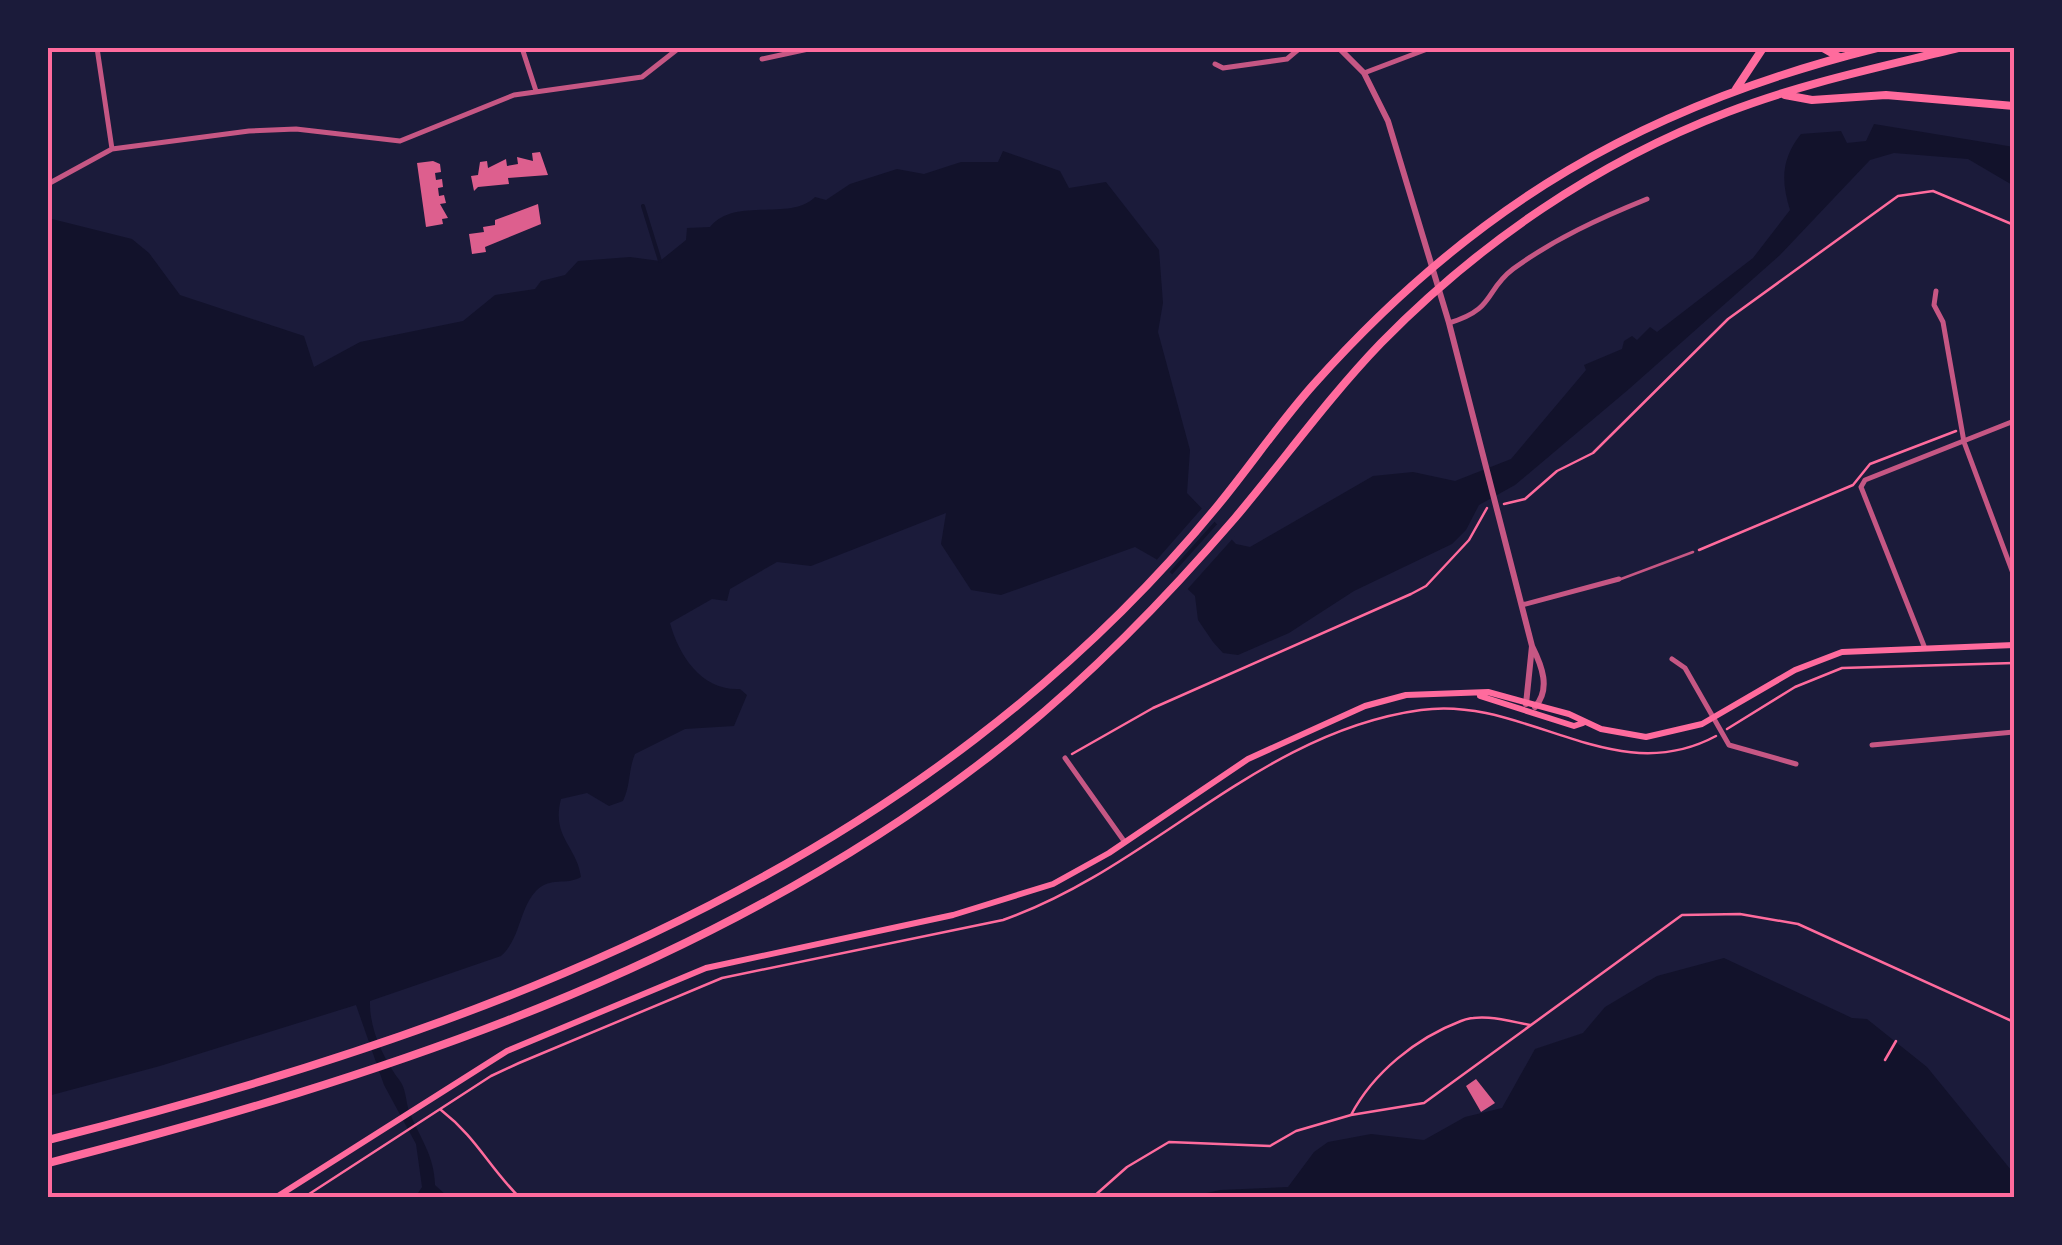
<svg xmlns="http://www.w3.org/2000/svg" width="2062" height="1245" viewBox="0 0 2062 1245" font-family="Quicksand,sans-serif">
  <rect width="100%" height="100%" fill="#1b1b3a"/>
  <path fill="#12122b" d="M1874 124 2014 147V186L1968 159 1894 153 1870 160 1780 255 1629 389 1515 485 1479 505 1466 530 1452 544 1354 591 1289 633 1238 655 1223 653 1213 642 1198 620 1195 596 1156 559 1135 547 1001 595 971 590 941 544 946 513 811 566 777 562 730 589 727 601 712 599 670 623C679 656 702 691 740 689L747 695 734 726 685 729 635 754C628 771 631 784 623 801L609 806 587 793 561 799C551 837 577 846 581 877 566 886 550 876 536 891 519 909 521 938 501 956L370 1001C369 1029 384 1060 400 1081 406 1089 406 1102 409 1111 420 1139 434 1154 435 1185L448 1197H400L418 1193 422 1187 416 1144 384 1085 356 1005 160 1066 48 1096V218L132 239 149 253 180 295 304 336 314 367 360 342 463 321 495 295 535 289 541 281 565 275 578 261 630 257 660 261 686 240 687 228 710 227C735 196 790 222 815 197L826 200 850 184 897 169 924 174 961 162H998L1003 151 1060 171 1069 188 1106 182 1159 250 1163 303 1158 332 1190 450 1187 493 1236 544 1250 547 1373 476 1413 472 1455 481 1511 459 1586 370 1584 365 1622 349 1624 341 1632 336 1637 340 1650 327 1657 332 1753 258 1790 210C1781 181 1781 159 1801 134L1841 131 1847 143 1866 141Z
    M1724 958 1852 1018 1867 1019 1927 1067 2011 1170 2014 1198H1184L1220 1190 1288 1187 1314 1152 1328 1142 1371 1134 1424 1140 1465 1117 1502 1108 1535 1049 1583 1033 1605 1007 1657 976Z"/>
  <path fill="#1b1b3a" d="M1204 506 1217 519 1166 576 1154 563Z
    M1220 521 1235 536 1184 593 1169 578Z"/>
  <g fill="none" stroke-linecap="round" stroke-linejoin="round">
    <path stroke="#12122b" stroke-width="4" d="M643 206 660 261"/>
  </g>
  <path fill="#dd5f8e" d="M540 152 548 175 508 178 509 184 478 187 474 191 471 176 478 175 480 162 487 161 488 168 506 159 507 166 518 164 517 157 533 161 532 153Z
    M433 161 440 164 441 172 435 173 436 180 442 179 443 187 438 188 439 196 444 195 446 203 440 204 448 218 442 219 443 224 426 227 417 163Z
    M538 204 541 224 485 247 486 252 472 254 469 234 484 232 483 227 495 225V220Z
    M1476 1079 1495 1103 1481 1112 1466 1086Z"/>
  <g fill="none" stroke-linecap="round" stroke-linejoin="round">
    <path stroke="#ff6b9d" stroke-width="2.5" d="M1504 504 1525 499 1557 471 1593 453 1728 319 1898 196 1933 191 2014 225
      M1699 550 1853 485 1870 464 1956 431
      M1727 729 1795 687 1842 668 2014 663
      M1072 754 1153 708 1411 594 1426 586 1469 540 1487 508
      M1885 1060 1896 1041
      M441 1110C477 1138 488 1166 520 1198
      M1351 1115 1424 1103 1682 915 1740 914 1798 924 2014 1022
      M303 1198 491 1076 519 1063 722 978 1003 920C1152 868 1259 732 1421 710 1525 695 1614 791 1716 736
      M1092 1198 1127 1167 1169 1142 1270 1146 1296 1131 1351 1115C1373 1073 1416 1038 1461 1021 1482 1013 1508 1021 1530 1025"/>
    <path stroke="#c65784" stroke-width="2.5" d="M1621 579 1693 552"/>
    <path stroke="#c65784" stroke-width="5" d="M97 48 112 149
      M522 48 536 91
      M762 59 813 48
      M1215 64 1223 68 1287 59 1300 48
      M1364 73 1430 48
      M48 184 112 149 249 131 296 129 400 141 514 95 642 77 679 48
      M1936 291 1934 305 1943 322 1964 442 2014 576
      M1449 323C1496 309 1484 291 1513 269 1554 239 1600 218 1647 199
      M1522 605 1619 579
      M1924 646 1861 487 1865 480 2014 421
      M1672 659 1685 668 1729 745 1796 764
      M1872 745 2014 732
      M1065 758 1124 841"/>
    <path stroke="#c65784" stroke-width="6" d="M1339 48 1364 73 1388 121 1449 323 1532 646C1542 666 1551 689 1535 707
      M1526 704 1532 646"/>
    <path stroke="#ff6b9d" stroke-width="6" d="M1480 696 1574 726 1583 723
      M275 1198 507 1051 706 968 953 915 1053 884 1109 853 1248 759 1365 706 1406 695 1488 692 1569 714 1601 729 1646 737 1702 724 1795 670 1842 652 2014 645"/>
    <path stroke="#ff6b9d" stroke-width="8" d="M1823 48 1839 57
      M1736 89 1763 48
      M1785 95 1812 100 1886 95 2014 106
      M48 1140C374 1058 705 946 975 739 1064 671 1148 591 1219 504 1251 465 1280 422 1314 384 1475 204 1643 106 1877 48
      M48 1163C380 1078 717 968 991 755 1081 686 1161 604 1235 518 1284 460 1328 398 1381 343 1479 243 1597 162 1728 112 1803 83 1881 67 1958 48"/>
  </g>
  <rect width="2062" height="1245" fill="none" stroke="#1b1b3a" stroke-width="100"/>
  <rect x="50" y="50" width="1962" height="1145" fill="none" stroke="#ff6b9d" stroke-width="4"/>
</svg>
